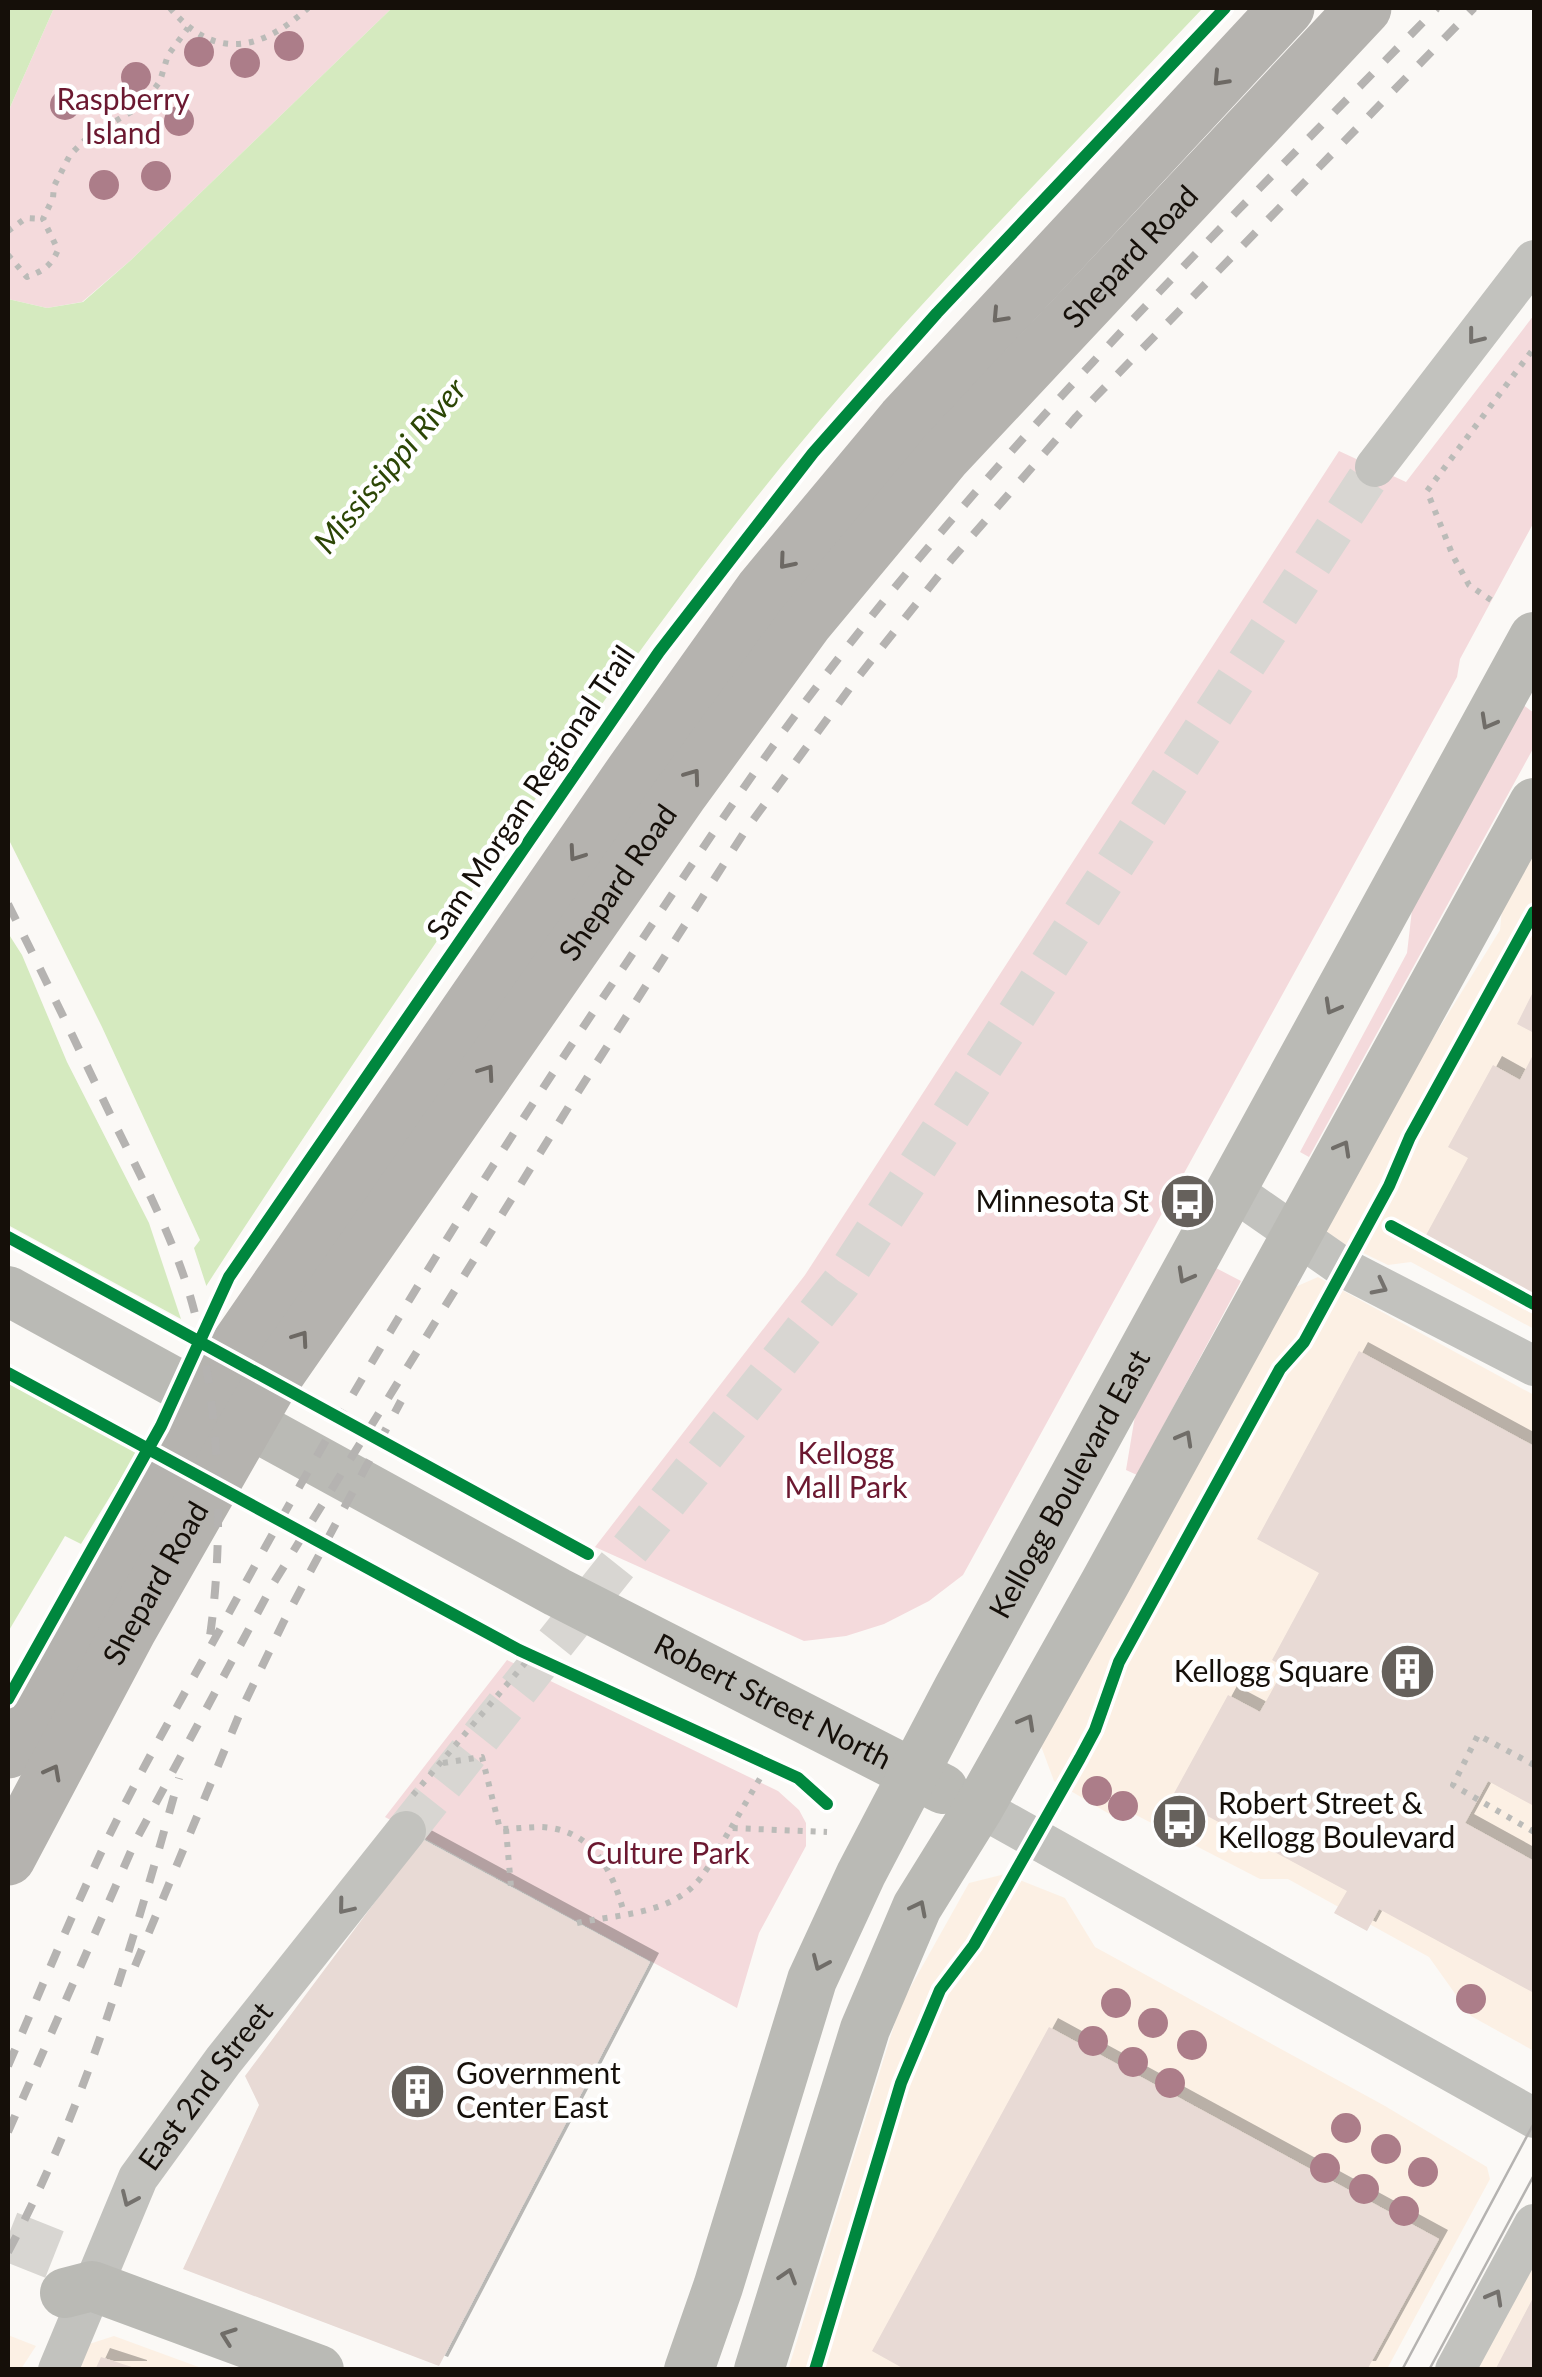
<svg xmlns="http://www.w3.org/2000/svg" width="1542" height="2377" viewBox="0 0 1542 2377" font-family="Lato,sans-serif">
  <defs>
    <filter id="shadow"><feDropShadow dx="9" dy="-9" stdDeviation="0" flood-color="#0004"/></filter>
  </defs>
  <rect width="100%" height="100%" fill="#fbf9f6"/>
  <path fill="#fcf0e4" d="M1534 842V1329L1411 1262 1388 1265 1328 1236 1322 1218 1500 930 1503 899Z
    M1318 1277 1534 1395V2051L1471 2016 1429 1957 1288 1879H1260L1136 1815H1111L1054 1781 1041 1746 1286 1291Z
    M1005 1874 1065 1898 1095 1947 1385 2106 1487 2167 1490 2179 1387 2369 788 2370 900 2006 969 1883Z
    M1534 2261V2369H1476Z
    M8 2335 36 2346 21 2369H8Z
    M114 2336 204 2369 76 2370 86 2345Z"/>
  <path fill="#f4dadc" d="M54 8H392L131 260 82 302 47 308 8 299V112Z
    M1534 315V522L1460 659 1457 677 963 1575 929 1601 884 1624 846 1636 804 1641 595 1547 805 1275 1339 451 1406 482Z
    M1522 704 1534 713V747L1309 1157 1300 1152 1407 953 1413 901Z
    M1214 1267 1241 1281 1137 1475 1126 1470 1135 1416Z
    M507 1660 778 1791 799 1810 806 1823V1846L759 1933 737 2008 385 1817Z"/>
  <path fill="#d5eabf" d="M8 8H54L8 112Z
    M392 8H1203C1067 152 926 293 799 445 691 575 594 714 498 853 371 1035 247 1220 128 1408L155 1423 81 1544 65 1536 8 1632V299L47 308 83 302 131 260Z"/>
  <path fill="#fbf9f6" d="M8 838 102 1027 200 1240 194 1248 208 1291 135 1406 160 1422 142 1452 8 1380V1225L181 1319 149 1223 67 1062 22 955 8 933Z"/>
  <path fill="#e8dad5" filter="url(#shadow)" d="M1534 990V1033L1517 1024Z
    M1534 1053V1295L1425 1237 1468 1158 1448 1147 1493 1065 1520 1080Z
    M1359 1351 1534 1446V1806L1488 1781 1465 1823 1534 1861V1993L1379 1909 1367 1931 1334 1913 1347 1891 1172 1797 1228 1695 1260 1712 1285 1667 1272 1660 1319 1573 1257 1539Z
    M422 1839 650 1962 439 2366 183 2269 259 2105 245 2076Z
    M1049 2027 1439 2239 1367 2370H906L872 2351Z
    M1534 2296V2370H1495Z
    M101 2357 138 2369V2370H95Z"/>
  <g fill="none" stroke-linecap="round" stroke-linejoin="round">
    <path stroke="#d8d6d2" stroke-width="40" stroke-dasharray="40 20" stroke-linecap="butt" d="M406 1831 841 1283 1375 467"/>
    <path stroke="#d8d6d2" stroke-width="50" stroke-dasharray="50 25" stroke-linecap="butt" d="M8 2236 76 2263"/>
    <path stroke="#bbbbb8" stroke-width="6" stroke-dasharray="5 8" stroke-linecap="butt" d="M170 8C214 61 261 51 308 8
      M8 231 26 218 43 219
      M8 255 27 277C43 271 51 266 58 250L43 219 53 198 54 186 70 155 88 137 136 109 150 95 160 81 168 55 188 28
      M1491 600 1469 585 1453 556 1427 491 1534 348
      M443 1763 482 1757 500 1829C514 1829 527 1827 541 1827 591 1829 612 1868 624 1913
      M1534 1765 1478 1735 1453 1785 1534 1832
      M413 1795 532 1655
      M731 1828 769 1763
      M506 1829 511 1887
      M577 1923C618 1914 674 1915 702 1876 713 1861 721 1844 731 1828L827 1832"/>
    <g stroke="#c2c2be" stroke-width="40">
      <path d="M1375 467 1534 260"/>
      <path d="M1232 1190 1344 1268 1534 1366"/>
      <path d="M979 1807 1534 2118"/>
      <path id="s1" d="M58 2370 138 2178 223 2061 406 1831"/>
      <path d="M1455 2370 1534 2224"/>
    </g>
    <g stroke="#babab5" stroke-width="50">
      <path id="s2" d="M8 1291 557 1592 943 1789"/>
      <path d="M65 2293 92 2286 319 2370"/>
      <path id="s3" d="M689 2370 718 2287 812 1980 861 1874 958 1689 1534 637"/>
      <path d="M759 2370 865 2029 917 1907 979 1807 1105 1583 1534 803"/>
    </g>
    <g stroke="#b5b3af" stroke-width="55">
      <path d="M8 1751 48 1685 227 1361 634 770 763 589 904 420 1287 8"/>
      <path id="s4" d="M8 1858 129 1630 268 1387 680 794 805 623 944 456 1364 8"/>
    </g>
    <path stroke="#b5b3b1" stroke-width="2.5" d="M1402 2370 1534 2123
      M1429 2370 1534 2175"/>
    <path stroke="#b5b3b1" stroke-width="8" stroke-dasharray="18 18" stroke-linecap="butt" d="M8 904C43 974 77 1045 111 1116 139 1173 169 1229 188 1289 220 1393 225 1530 210 1636
      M135 1966 242 1708 284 1621 401 1401
      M8 2066C38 1996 67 1926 99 1857 140 1769 190 1685 236 1600 356 1381 487 1168 627 962 690 868 752 771 821 681 1006 438 1224 225 1437 8
      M8 2132 135 1842 273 1584 571 1103 745 831 855 681 952 559 1076 417 1474 8
      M8 2252C87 2104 134 1939 179 1778"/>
    <defs>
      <path id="cycleway" d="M1391 1226 1534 1304
        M8 1237 588 1554
        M8 1373 519 1650 798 1778 827 1804
        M8 1699 161 1426 229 1277 659 652 813 453 937 313 1225 8
        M815 2370 901 2083 940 1990 974 1945 1080 1758 1095 1730 1119 1662 1280 1369 1304 1342 1389 1186 1410 1137 1534 912"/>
    </defs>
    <use href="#cycleway" stroke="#fff" stroke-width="19"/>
    <use href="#cycleway" stroke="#00873e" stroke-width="12"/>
  </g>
  <g fill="#ac7d89">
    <circle cx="289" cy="46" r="15"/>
    <circle cx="199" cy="52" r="15"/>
    <circle cx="245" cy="63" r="15"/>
    <circle cx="136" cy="77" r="15"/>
    <circle cx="65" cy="105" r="15"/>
    <circle cx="179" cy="121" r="15"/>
    <circle cx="156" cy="176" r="15"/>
    <circle cx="104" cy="185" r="15"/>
    <circle cx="1097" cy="1791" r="15"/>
    <circle cx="1123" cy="1806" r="15"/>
    <circle cx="1471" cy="1999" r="15"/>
    <circle cx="1116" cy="2003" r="15"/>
    <circle cx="1153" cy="2023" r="15"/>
    <circle cx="1093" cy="2041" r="15"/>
    <circle cx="1192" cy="2045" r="15"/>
    <circle cx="1133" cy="2062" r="15"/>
    <circle cx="1170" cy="2083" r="15"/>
    <circle cx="1346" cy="2128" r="15"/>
    <circle cx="1386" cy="2149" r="15"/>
    <circle cx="1325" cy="2168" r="15"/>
    <circle cx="1423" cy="2172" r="15"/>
    <circle cx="1364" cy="2189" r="15"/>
    <circle cx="1404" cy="2211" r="15"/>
  </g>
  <defs><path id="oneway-chevron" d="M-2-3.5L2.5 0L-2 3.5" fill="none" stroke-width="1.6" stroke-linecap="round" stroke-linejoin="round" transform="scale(2.5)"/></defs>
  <g stroke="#6d6964">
    <use href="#oneway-chevron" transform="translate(1220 79) rotate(133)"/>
    <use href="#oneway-chevron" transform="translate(999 316) rotate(133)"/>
    <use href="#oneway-chevron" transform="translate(786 562) rotate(130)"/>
    <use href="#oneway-chevron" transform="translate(693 776) rotate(-54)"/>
    <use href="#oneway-chevron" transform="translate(576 854) rotate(125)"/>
    <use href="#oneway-chevron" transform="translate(487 1072) rotate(-55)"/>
    <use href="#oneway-chevron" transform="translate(301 1338) rotate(-55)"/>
    <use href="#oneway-chevron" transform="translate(53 1772) rotate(-62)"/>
  </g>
  <g stroke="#74716d">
    <use href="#oneway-chevron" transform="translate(1475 337) rotate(128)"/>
    <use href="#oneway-chevron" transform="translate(1380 1287) rotate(27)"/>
    <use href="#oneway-chevron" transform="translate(345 1907) rotate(129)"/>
    <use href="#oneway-chevron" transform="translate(129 2199) rotate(114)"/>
    <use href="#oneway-chevron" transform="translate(1495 2297) rotate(-61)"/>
  </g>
  <g stroke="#706d68">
    <use href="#oneway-chevron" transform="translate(1488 722) rotate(119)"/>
    <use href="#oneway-chevron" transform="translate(1332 1007) rotate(119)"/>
    <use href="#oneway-chevron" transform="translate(1343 1148) rotate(-61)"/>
    <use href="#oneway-chevron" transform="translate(1185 1276) rotate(119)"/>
    <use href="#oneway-chevron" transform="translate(1185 1438) rotate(-61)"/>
    <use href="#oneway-chevron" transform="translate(1027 1722) rotate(-61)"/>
    <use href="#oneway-chevron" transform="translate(919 1908) rotate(-63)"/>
    <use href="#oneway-chevron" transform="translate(820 1963) rotate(114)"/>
    <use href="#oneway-chevron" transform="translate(788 2276) rotate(-73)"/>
    <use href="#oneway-chevron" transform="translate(228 2336) rotate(-160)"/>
  </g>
  <defs>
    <symbol id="bus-disc" viewBox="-11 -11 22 22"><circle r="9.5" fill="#66615c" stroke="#fff"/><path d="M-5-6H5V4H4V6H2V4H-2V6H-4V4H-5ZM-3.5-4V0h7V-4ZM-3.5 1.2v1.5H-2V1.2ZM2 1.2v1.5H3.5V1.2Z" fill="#fff"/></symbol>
    <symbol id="building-disc" viewBox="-11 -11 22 22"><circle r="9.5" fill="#66615c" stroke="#fff"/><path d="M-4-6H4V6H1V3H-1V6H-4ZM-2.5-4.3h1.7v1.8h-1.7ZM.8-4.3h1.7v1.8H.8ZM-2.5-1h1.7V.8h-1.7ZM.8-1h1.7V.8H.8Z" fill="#fff"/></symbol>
  </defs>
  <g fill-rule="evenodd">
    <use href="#bus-disc" x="1156" y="1170" width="63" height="63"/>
    <use href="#building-disc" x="1376" y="1640" width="63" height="63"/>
    <use href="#bus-disc" x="1148" y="1790" width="63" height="63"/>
    <use href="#building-disc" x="386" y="2060" width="63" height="63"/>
  </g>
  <g text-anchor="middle" stroke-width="9" stroke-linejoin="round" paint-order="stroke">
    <g font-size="30" fill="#6b1830" stroke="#fff">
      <text x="123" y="110">Raspberry<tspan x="123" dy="34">Island</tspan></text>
      <text x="846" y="1464">Kellogg<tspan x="846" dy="34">Mall Park</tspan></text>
      <text x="668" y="1864">Culture Park</text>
    </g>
    <g font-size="30" fill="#150f09" stroke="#fff">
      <text dy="10" stroke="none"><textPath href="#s4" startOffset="1962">Shepard Road</textPath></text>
      <text transform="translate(531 793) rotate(-56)" y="10">Sam Morgan Regional Trail</text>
      <text dy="10" stroke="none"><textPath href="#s4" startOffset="1152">Shepard Road</textPath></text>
      <text dy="10" stroke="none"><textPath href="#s3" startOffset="968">Kellogg Boulevard East</textPath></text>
      <text dy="10" stroke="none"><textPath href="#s4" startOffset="312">Shepard Road</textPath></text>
      <text dy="10" stroke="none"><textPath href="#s2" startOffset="868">Robert Street North</textPath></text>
      <text dy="10" stroke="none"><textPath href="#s1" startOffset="322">East 2nd Street</textPath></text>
    </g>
    <g font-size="30" fill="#150f09" stroke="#fff" text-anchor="end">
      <text x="1149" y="1212">Minnesota St</text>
      <text x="1369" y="1682">Kellogg Square</text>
      <text x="1218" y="1814" text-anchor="start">Robert Street &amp;<tspan x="1218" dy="34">Kellogg Boulevard</tspan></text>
      <text x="456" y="2084" text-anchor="start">Government<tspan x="456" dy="34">Center East</tspan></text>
    </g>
    <g font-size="32" font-style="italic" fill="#2c4605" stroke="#fff">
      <text transform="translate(390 466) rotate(-50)" y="11">Mississippi River</text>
    </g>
  </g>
  <rect width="1542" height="2377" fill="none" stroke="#150f09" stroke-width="20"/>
</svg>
